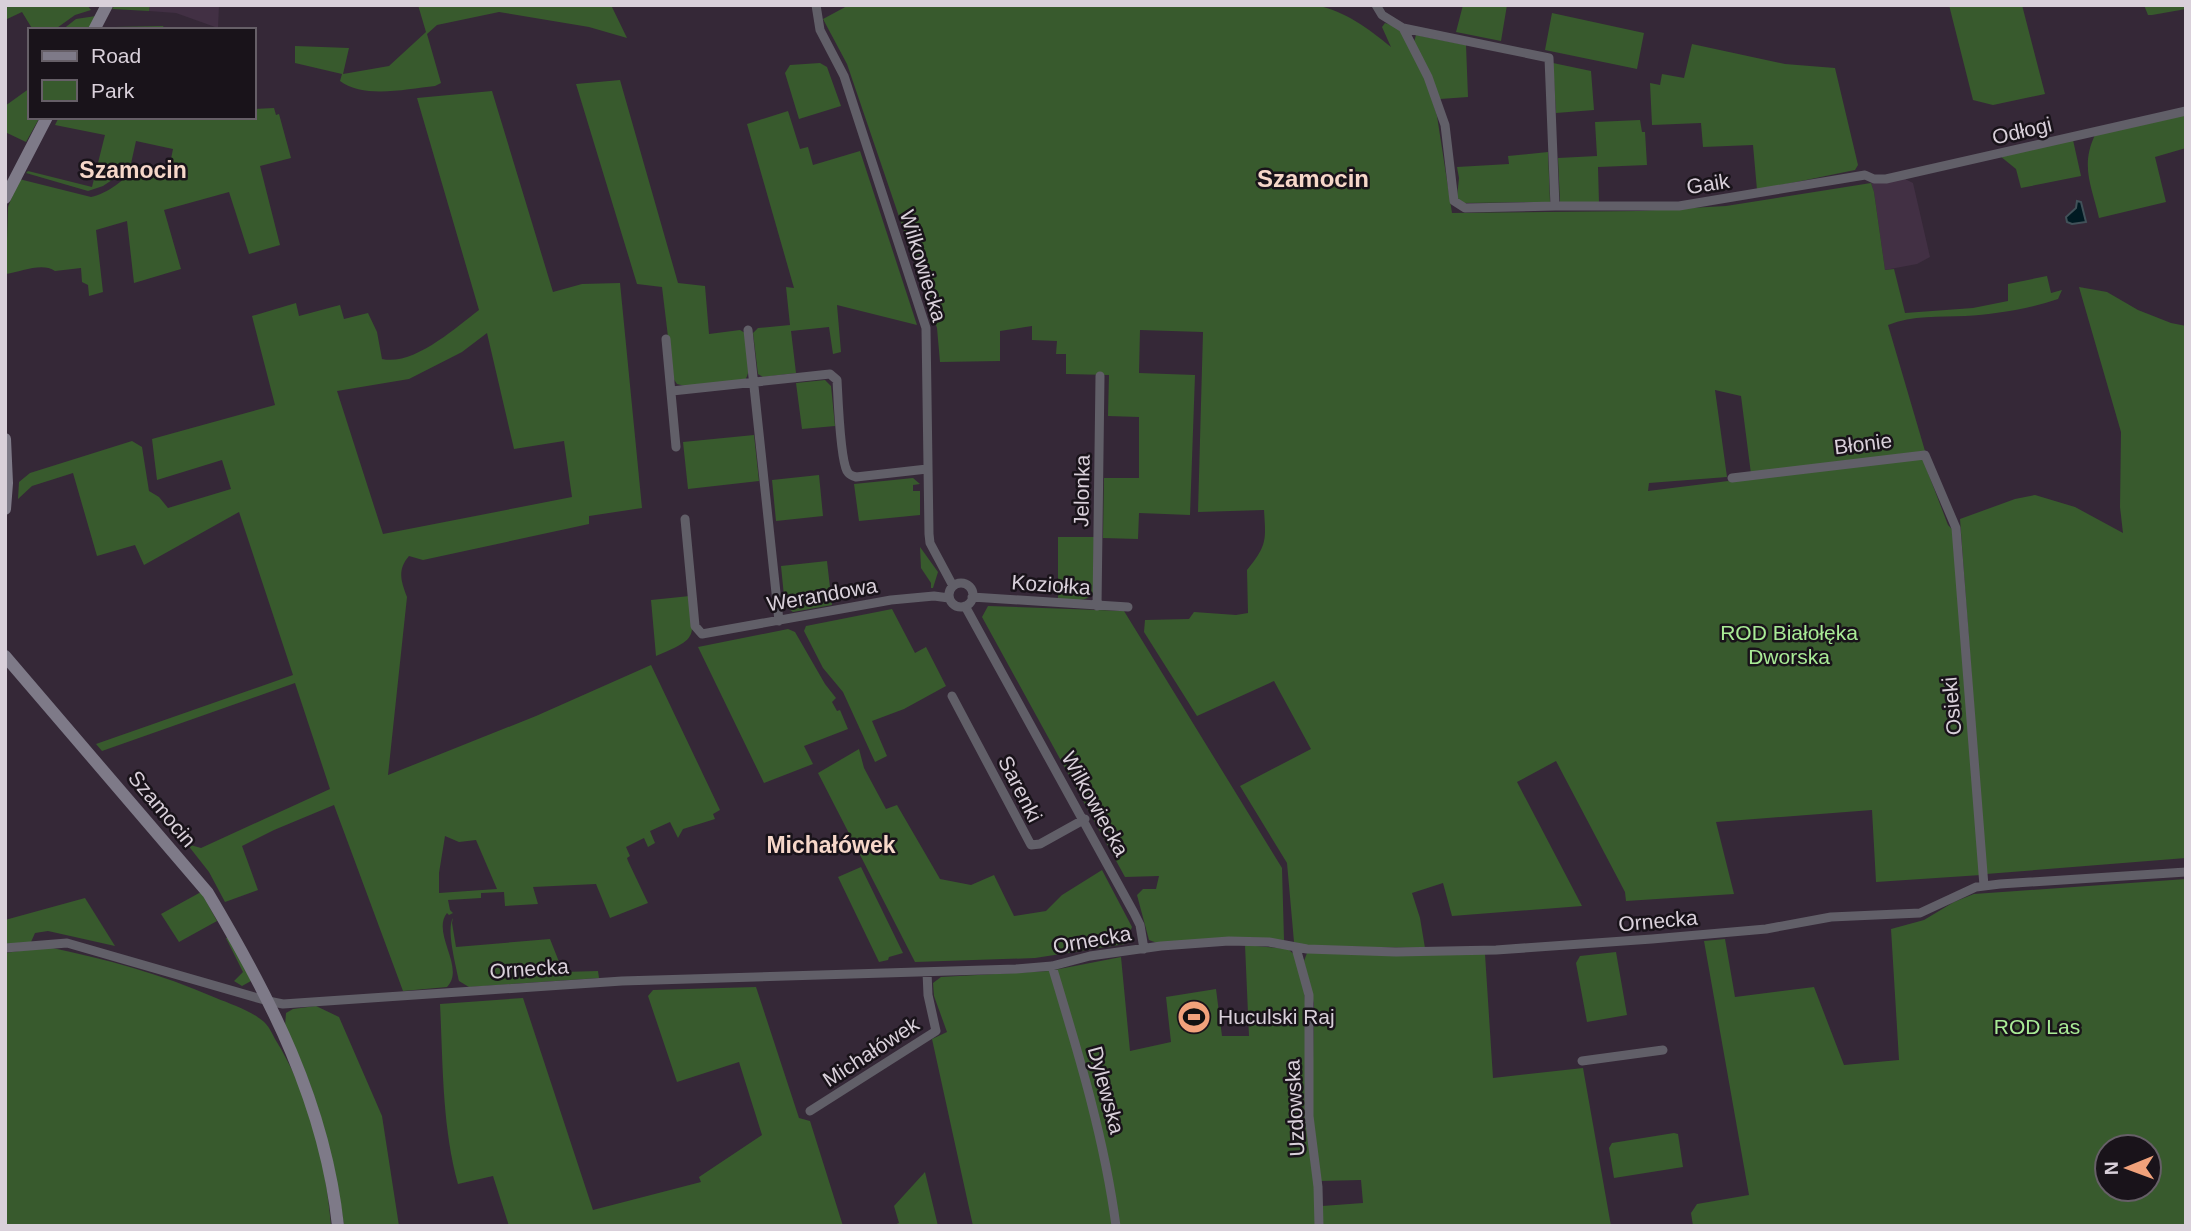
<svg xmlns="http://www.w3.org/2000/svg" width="2191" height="1231" viewBox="0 0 2191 1231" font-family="Arial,sans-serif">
  <rect width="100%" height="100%" fill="#352837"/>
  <path fill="#423044" d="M150 5H219L218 28 176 13 149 11Z
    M1903 178 1913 183 1930 257 1917 264 1885 270 1874 192 1871 183Z"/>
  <path fill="#385a2d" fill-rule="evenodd" d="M5 5H87L91 10 75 15 54 30H33L22 12 5 20Z
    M115 5H150L149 11 112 9Z
    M418 5H611L627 38 589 27 499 12 437 25 427 34 441 83 435 86C406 89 364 99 340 81L342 74 295 63V46L349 48 343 74 389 66 426 32Z
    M849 5H1316C1346 12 1368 28 1391 47L1382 27 1385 23 1400 28 1423 71 1437 116 1452 213 1638 211 1726 206 1871 183 1874 192 1885 270 1894 269 1905 313 1973 308 2008 301V284L2047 276 2051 293 2062 290 2058 299C2029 309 1995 314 1965 316 1939 317 1913 315 1888 325L1925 451 1751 474 1741 396 1715 390 1727 477 1649 483 1648 491 1922 457 1948 525 1953 530 1981 875 1876 882 1872 810 1716 822 1734 894 1626 901 1625 892 1556 761 1517 782 1582 906 1452 916 1443 883 1412 893 1420 918 1425 948 1308 946 1294 942 1287 863 1240 786 1311 749 1274 681 1197 716 1144 632 1145 620 1189 619 1194 612 1236 615 1248 613 1247 570C1267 545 1266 541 1264 510L1198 512 1203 332 1140 330 1139 373 1195 375 1190 515 1139 513 1138 539 1103 538 1104 478H1139V417L1108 416 1109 375 1066 374V354H1056L1057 341 1032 340V326L1000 331V361L940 362 937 328 847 64 823 19Z
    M1463 5H1507L1501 41 1456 32Z
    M1949 5H2022L2045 94 1993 105 1973 100Z
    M2144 5H2186V9L2152 15H2148Z
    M1552 13 1644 33 1637 69 1545 50Z
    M96 16 88 30H62L76 19Z
    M163 26 165 30H108L114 27Z
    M1416 35 1466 45 1468 97 1440 99 1414 42Z
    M1692 44 1785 64 1835 68 1858 165 1855 170 1757 190 1753 145 1703 147 1701 123 1652 125 1650 83 1660 85 1662 74 1684 78Z
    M820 63 827 67 841 106 799 119 785 73 790 65Z
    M1553 63 1591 71 1594 110 1556 113Z
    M620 80 678 283 705 286 709 334 740 330 745 333C747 347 753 368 745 380L685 386 677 384 673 378 662 287 637 284 576 84Z
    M30 88V117H40L26 142 5 132V106Z
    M492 91 553 292 582 284 620 283 642 508 589 516V524L423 560 409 556C397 570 401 581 407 597L388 775 536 716 651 665 720 810 713 814 715 819 683 829 678 838 670 822 650 831 655 843 648 847 644 838 626 847 630 856 627 858 628 861 648 903 610 918 596 884 533 887 538 904 505 906 504 892 481 893V898L448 900 450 910 453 913 449 915 447 913C431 933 466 968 447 987L403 991 334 805 274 830 242 846 258 890 225 902 209 872 187 844 201 848 330 789 295 683 102 751 96 744 293 675 239 512 144 565 135 545 97 556 73 473 32 486 18 499 19 482 30 473 132 441 142 447 149 491 159 497 168 508 231 489 222 460 157 480 152 439 275 405 252 316 296 303 299 316 340 305 344 319 368 313 377 332 382 359C414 366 455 328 479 310L417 98ZM487 333 514 449 564 441 572 497 383 534 337 391 409 379 462 352ZM445 836 459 842 476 840 497 889 439 893V873Z
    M274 108 276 115 279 114 291 158 260 166 280 245 249 254 229 192 164 210 181 269 134 283 127 221 96 230 103 292 89 296 88 285 82 282 81 268 55 271C42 262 21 272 6 274L8 207 19 179 91 197C108 194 125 178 137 168L144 176 167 179 173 149 136 141 130 168 103 186 88 191 26 173 28 171 92 187 105 135 55 125 59 117H254V109Z
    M788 111 800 149 808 147 813 165 860 151 917 325 837 305 841 352 833 354 829 327 791 331 796 373 763 377 758 374 753 333 758 328 790 325 786 287 794 288 747 124Z
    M2186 115V148L2155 157 2166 202 2099 218C2092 187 2080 166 2095 135Z
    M1640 120 1642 132H1645L1647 165 1598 167 1599 203 1560 202 1558 158 1597 156 1595 122Z
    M2073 140 2081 176 2021 188 2016 169 2000 156Z
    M1548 152 1550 202 1462 203 1457 197 1459 178 1457 167 1509 164 1508 156Z
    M2079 287 2107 292 2138 310 2171 323 2186 326V858L1986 874 1960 519 2015 499 2035 495 2075 507 2123 533 2120 507 2121 432Z
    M825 380 831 386 835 426 802 429 796 383Z
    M754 435 759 481 688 489 683 442Z
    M819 475 823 516 776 521 772 480Z
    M913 478 920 484 913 485V491H920V515L859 521 854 484Z
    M1058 537H1094L1093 594C1084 603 1070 600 1058 600Z
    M920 547 938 572 933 588H931V583L921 568Z
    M827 561 832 605 793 612 785 606 781 566Z
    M690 596C694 639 698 638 656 656L651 600Z
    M988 606 1124 611 1282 868 1284 940 1242 937 1160 944 1149 940 1137 895 1143 889H1156L1159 876 1125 877 982 617Z
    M892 609 915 653 926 647 946 686 904 709 872 721 887 756 875 762 843 692 823 668 804 631 806 626Z
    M788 629 795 632 825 684 836 698 832 702 837 711 840 710 848 729 804 746 813 764 764 783 698 647Z
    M859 749 864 768 886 809 897 805 940 879 971 885 994 875 1014 916 1046 911 1062 895 1102 870 1132 927 1125 944 1035 958 915 962 818 773Z
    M861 867 903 953 889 957 888 960 879 962 838 877Z
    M2186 879V1226H1693L1691 1213 1697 1204 1749 1195 1704 941 1725 939 1735 997 1814 987 1844 1065 1899 1060 1891 929 1924 920 1954 902 1974 894ZM2107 1147H2149V1189H2107Z
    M201 892 217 921 179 942 161 914Z
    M85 898 115 946 48 931 35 933 31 942 5 944V920Z
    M453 918 452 923 456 947 550 939 563 972 598 971 599 978 469 987 459 981C456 966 446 929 453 918Z
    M229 937 251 981 242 986 234 981 243 972 226 938Z
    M1245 945 1288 949 1297 957 1304 984 1317 1226H973L932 1039 947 1032 934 996 933 983 941 977 1049 971 1121 957 1130 1051 1171 1042 1166 997 1216 989 1222 1036H1249Z
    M48 947C106 959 161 974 216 998 231 1004 251 1011 263 1021 268 1025 272 1033 275 1039 309 1093 326 1162 331 1226H5V953Z
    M1616 952 1627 1015 1587 1022 1576 963 1580 956Z
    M1307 953 1485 954 1493 1078 1583 1068 1611 1226H1322V1206L1363 1203 1361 1180 1319 1181 1312 1115 1314 1004 1304 961Z
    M756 987 799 1118 810 1121 843 1226H509L493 1176 458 1184C442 1126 443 1064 440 1004L523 998 593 1210 701 1182 699 1177 762 1135 739 1062 677 1082 648 996 653 990Z
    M316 1006 339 1017 382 1116 399 1226H344C335 1156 316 1089 285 1026L286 1013 293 1009Z
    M1674 1133 1678 1134 1683 1167 1614 1178 1609 1148 1612 1143Z
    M925 1172 938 1226H891L899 1223 894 1206Z"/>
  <path fill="#001a22" stroke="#415159" stroke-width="2" d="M2077 201 2081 202 2086 222 2072 224 2067 222 2066 217 2076 208Z"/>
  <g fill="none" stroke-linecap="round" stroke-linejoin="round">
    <path stroke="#615f68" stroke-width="9" d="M816 5 820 30 844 76 926 328 929 534 930 543 953 586
      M1376 5 1382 15 1403 28 1549 58 1555 206
      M1403 28 1428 77 1445 125 1454 201 1465 208 1555 206H1679L1865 175 1874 179H1886L2186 111
      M748 330 779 621
      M666 339 676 447
      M672 391 830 374 837 380C838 397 840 458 847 471 850 476 851 475 856 477L927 469
      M1732 478 1925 455 1956 528 1984 886
      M685 519 695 626 702 634 891 600 934 596 949 598
      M949 595a12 12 0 1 1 24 0a12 12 0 1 1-24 0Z
      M972 597 1128 607
      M965 606 1134 913 1140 925 1144 949
      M1097 606 1100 376
      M952 696 1031 845 1040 844 1085 819
      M5 948 67 943 268 1001 283 1004 622 981 1016 969 1052 966 1090 956 1161 946 1229 941 1269 942 1307 949 1396 952 1496 950 1652 939 1766 929 1831 917 1920 913 1976 887 2000 884 2186 872
      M1296 948 1309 995V1116L1318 1187 1319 1226
      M1052 966C1078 1052 1104 1136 1116 1226
      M1582 1061 1663 1050
      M810 1111 936 1031 928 995 927 972"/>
    <path stroke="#7e7a88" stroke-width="12" d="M94 30 107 5
      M5 198 47 117
      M5 439 7 483 5 509
      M5 656 208 893C270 997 325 1103 338 1226"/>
  </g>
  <defs>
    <symbol id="stadium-disc" viewBox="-11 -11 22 22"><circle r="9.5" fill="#f1a27b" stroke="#19131a"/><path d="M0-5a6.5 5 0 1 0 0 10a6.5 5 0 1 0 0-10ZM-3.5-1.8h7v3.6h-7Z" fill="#111"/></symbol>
  </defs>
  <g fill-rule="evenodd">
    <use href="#stadium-disc" x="1175" y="998" width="38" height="38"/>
  </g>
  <g text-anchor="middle" stroke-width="5" stroke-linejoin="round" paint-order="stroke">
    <g font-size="21" fill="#d9d0da" stroke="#19131a">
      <text transform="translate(2022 131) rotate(-13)" y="7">Odłogi</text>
      <text transform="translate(1708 184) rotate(-9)" y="7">Gaik</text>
      <text transform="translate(923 266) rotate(73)" y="7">Wilkowiecka</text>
      <text transform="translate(1863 444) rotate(-7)" y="7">Błonie</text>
      <text transform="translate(1082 491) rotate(-89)" y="7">Jelonka</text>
      <text transform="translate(1051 585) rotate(4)" y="7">Koziołka</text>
      <text transform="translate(822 595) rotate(-10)" y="7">Werandowa</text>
      <text transform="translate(1952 706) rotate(-95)" y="7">Osieki</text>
      <text transform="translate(1020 789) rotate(63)" y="7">Sarenki</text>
      <text transform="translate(1095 804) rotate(61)" y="7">Wilkowiecka</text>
      <text transform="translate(162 809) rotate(50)" y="7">Szamocin</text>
      <text transform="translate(1658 921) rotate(-5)" y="7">Ornecka</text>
      <text transform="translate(1092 940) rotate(-10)" y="7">Ornecka</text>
      <text transform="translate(529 969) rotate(-4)" y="7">Ornecka</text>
      <text transform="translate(871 1052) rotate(-33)" y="7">Michałówek</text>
      <text transform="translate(1106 1090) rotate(75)" y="7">Dylewska</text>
      <text transform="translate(1295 1108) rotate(-93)" y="7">Uzdowska</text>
    </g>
    <g font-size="21" fill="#a9eb96" stroke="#19131a">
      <text x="1789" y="640">ROD Białołęka<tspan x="1789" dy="24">Dworska</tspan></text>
      <text x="2037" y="1034">ROD Las</text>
    </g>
    <g font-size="21" fill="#d9d0da" stroke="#19131a" text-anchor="start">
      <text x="1218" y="1024">Huculski Raj</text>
    </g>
    <g font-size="23" font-weight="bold" fill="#f6d7c9" stroke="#19131a">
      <text x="133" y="178">Szamocin</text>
      <text x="831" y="853">Michałówek</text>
    </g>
    <g font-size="24" font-weight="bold" fill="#f6d7c9" stroke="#19131a">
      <text x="1313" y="187">Szamocin</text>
    </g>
  </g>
  <rect width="2191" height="1231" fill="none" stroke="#d9d0da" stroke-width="14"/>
  <rect x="28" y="28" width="228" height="91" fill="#19131a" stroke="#665f67" stroke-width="2"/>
  <rect x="42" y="51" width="35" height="10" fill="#7e7a88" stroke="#665f67" stroke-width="2"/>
  <text x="91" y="63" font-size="21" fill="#d9d0da">Road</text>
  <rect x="42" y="80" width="35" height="21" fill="#385a2d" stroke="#665f67" stroke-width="2"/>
  <text x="91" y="98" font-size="21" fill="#d9d0da">Park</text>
  <g transform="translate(2128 1168) rotate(269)"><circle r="33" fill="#19131a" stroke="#665f67" stroke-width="2"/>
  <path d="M0-5L12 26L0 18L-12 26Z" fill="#f1a27b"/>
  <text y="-10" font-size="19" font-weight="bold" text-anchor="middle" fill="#d9d0da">N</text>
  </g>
</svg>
